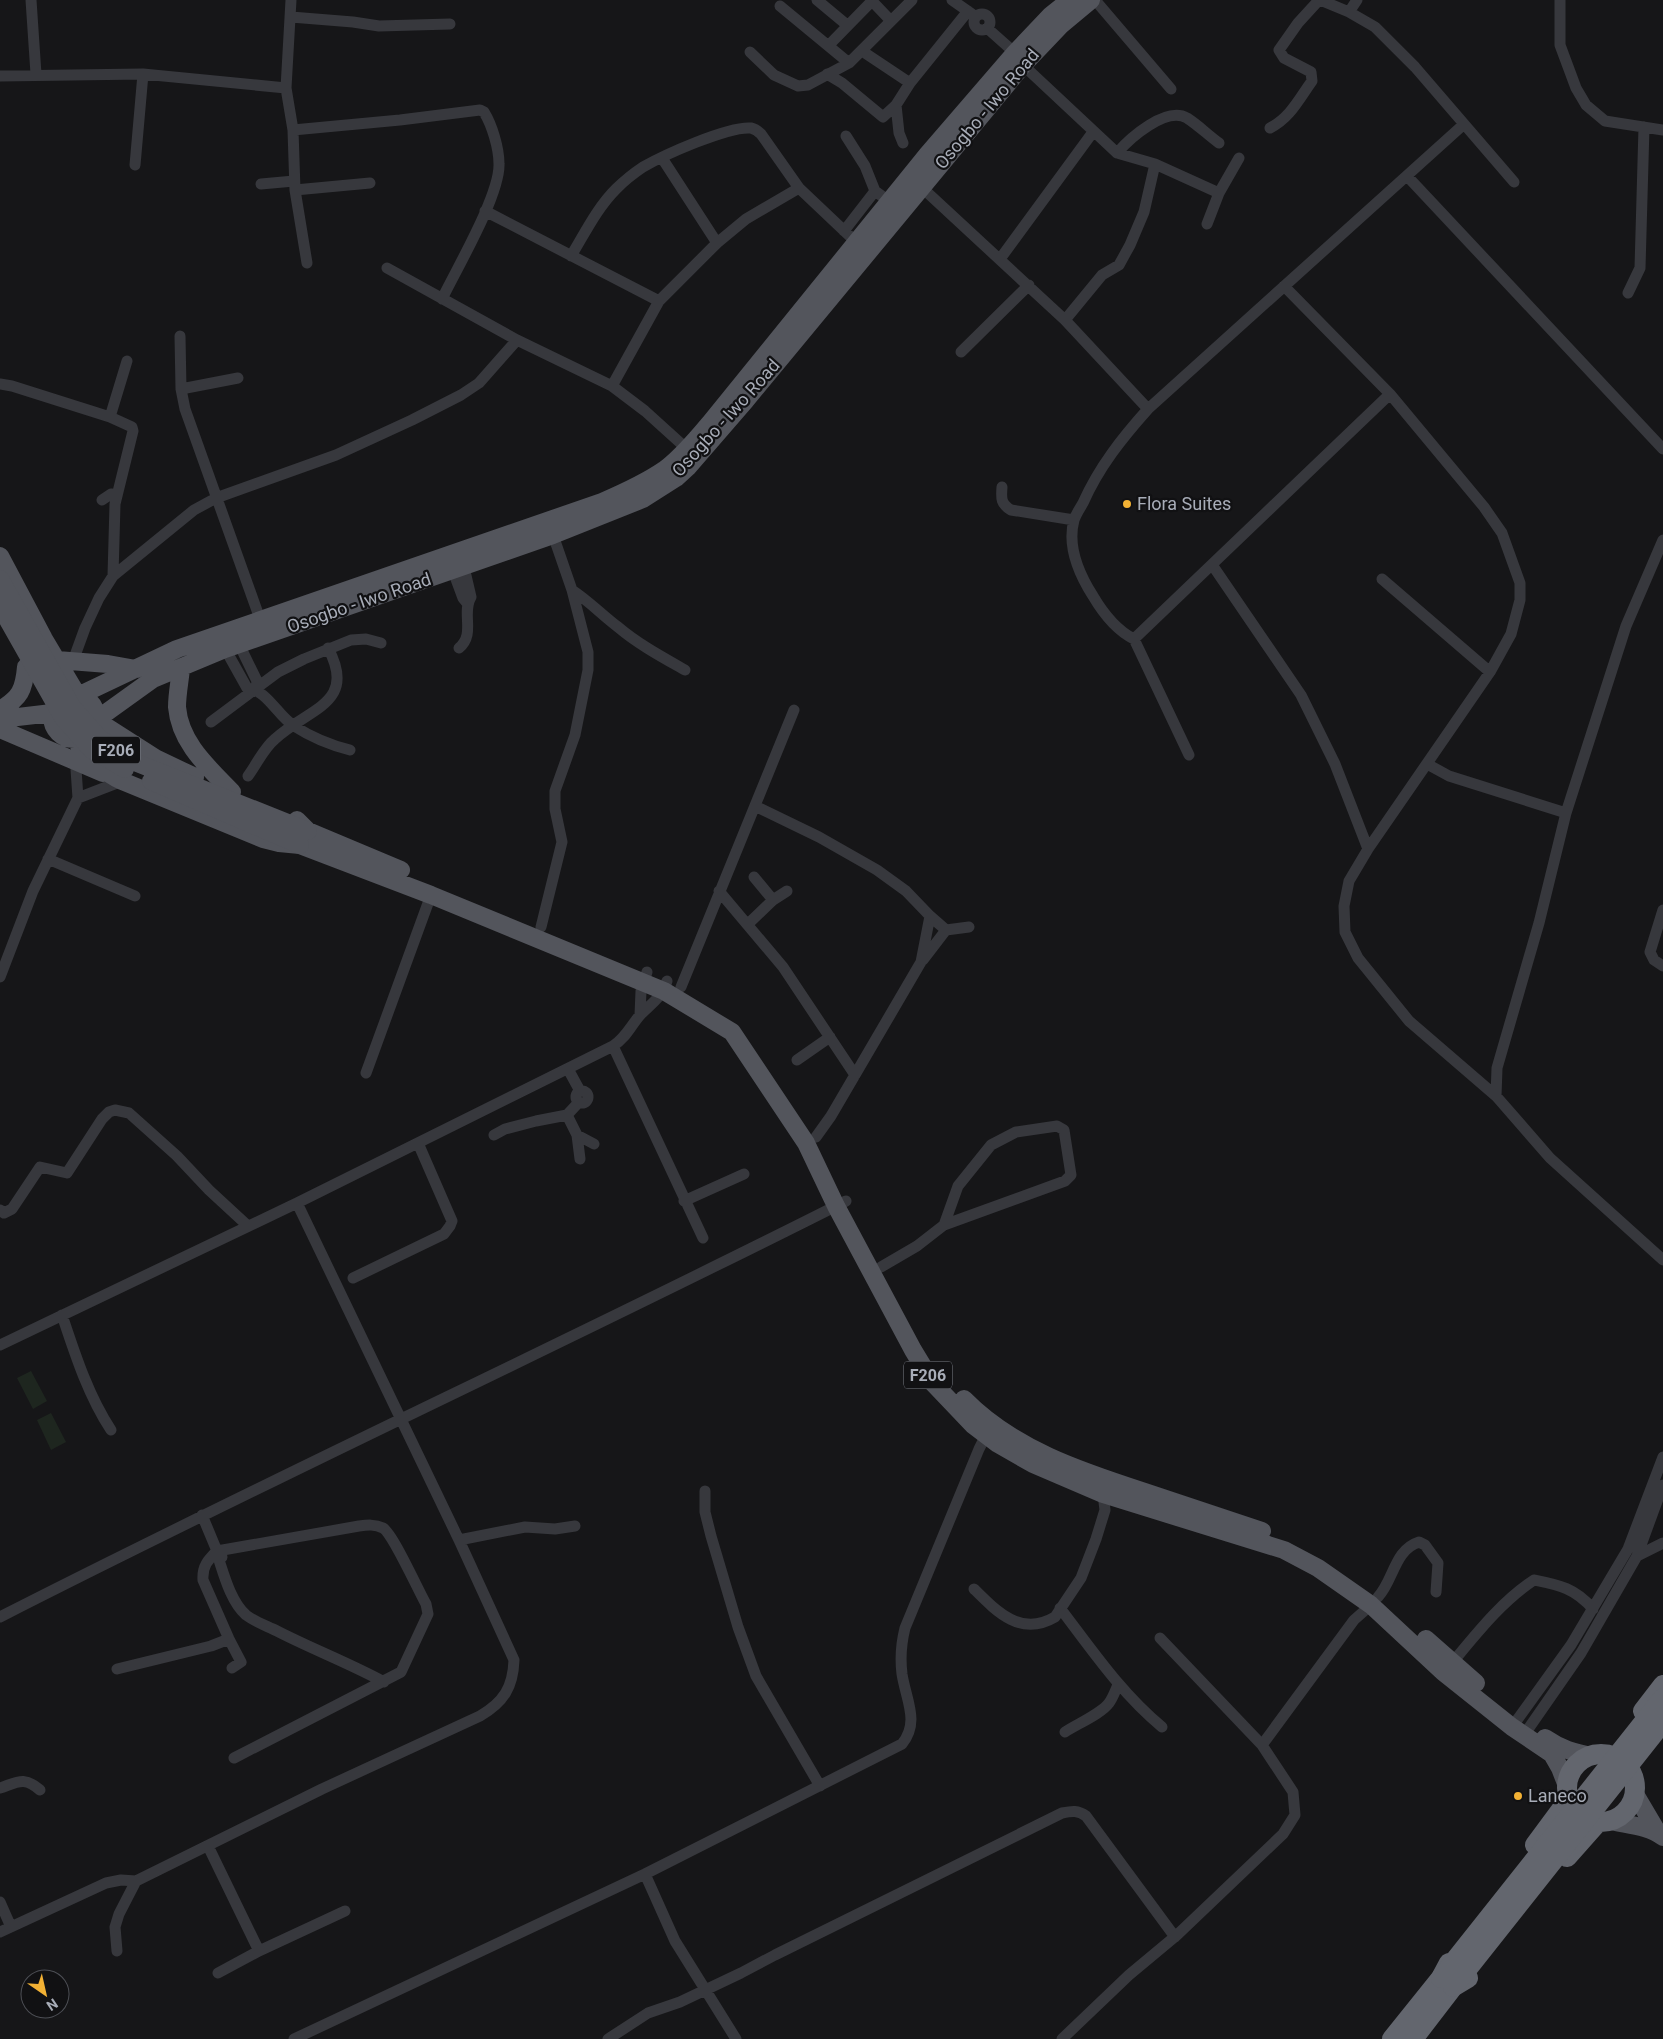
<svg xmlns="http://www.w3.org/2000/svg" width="1663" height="2039" viewBox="0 0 1663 2039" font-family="Roboto,sans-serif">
  <rect width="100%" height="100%" fill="#161618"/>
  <path fill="#1e261f" d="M31 1371 47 1401 33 1409 17 1378Z
    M51 1413 66 1442 51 1450 37 1420Z"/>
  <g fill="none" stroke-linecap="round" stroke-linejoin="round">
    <path stroke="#37383d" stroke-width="11" d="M31 0 36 74
      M291 0 286 88 293 130 295 190 307 263
      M817 0 847 25
      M952 0 972 14
      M1095 0 1171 89
      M1320 0 1349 12 1375 27 1415 67 1514 182
      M1560 0V45L1576 88 1586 105 1605 121 1663 130
      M872 1 891 21
      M780 6 849 63
      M1349 12 1357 0
      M974 22a8 8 0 1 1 16 0a8 8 0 1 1-16 0Z
      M291 17 353 22 379 26 450 24
      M987 28 1015 53
      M829 45 873 0
      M862 51 910 83
      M750 52 774 75 798 86 808 85 849 63 912 0
      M1023 65 1117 153 1155 164 1219 193
      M827 74 842 83 883 117 896 105 910 83 968 11
      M0 76 143 74 286 88
      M896 105 899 133 903 143
      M1270 128C1290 118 1299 99 1312 81L1311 72 1284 58 1279 50 1298 23 1319 0
      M293 130 400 120 480 110 484 112C492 125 499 148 499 164 500 195 457 268 442 299
      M846 136 865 166 875 191 890 202
      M1117 153C1130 138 1166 106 1187 118 1198 125 1208 135 1219 143
      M662 158 717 243
      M135 165 143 74
      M1407 176 1663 449
      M917 183 1065 320 1148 409
      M261 184 294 181
      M295 190 370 183
      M485 211 659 301
      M1207 224 1219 193 1239 158
      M844 231 875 191
      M571 256C585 233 597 208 616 189 624 181 634 173 643 167 664 155 728 126 751 128 756 129 758 131 761 134L799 188 856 242
      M1000 259 1093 132
      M387 268 517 340 612 386 645 411 687 449
      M1284 286 1390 394 1484 507 1502 533 1520 583V600L1511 634 1490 672 1368 849 1349 881 1344 906 1345 932 1358 958 1409 1021 1496 1096 1550 1158 1663 1260
      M1628 293 1640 268 1644 127
      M1065 320 1102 275 1119 265 1130 245 1144 212 1155 164
      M180 336 181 389 185 409 260 619
      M961 352 1029 285
      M0 384 12 386 110 417 132 427 133 431 115 504 113 576
      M612 386 659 301 717 243 746 219 799 188
      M181 389 238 378
      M110 417 127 361
      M1002 487C1001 499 1001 504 1011 510L1074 520
      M102 500 111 494 116 495
      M1213 566 1301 695 1335 764 1368 849
      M453 571 463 598 467 603
      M1382 579 1490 672
      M572 590C589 601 602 615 618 627 638 644 662 657 685 670
      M1134 639 1390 394
      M237 640 257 681 256 689
      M223 645 247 688C267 690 277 715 294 726 311 737 330 745 350 750
      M459 648C476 634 461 613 471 597L464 567
      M73 661 85 628 99 598 113 576 194 510 216 498 336 455 412 420 461 395 479 383 517 340
      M211 722 278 672 304 659 351 640 366 639 381 643
      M1189 755 1134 639C1116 630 1103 613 1093 596 1079 574 1067 546 1074 520 1076 514 1080 508 1083 503 1099 467 1122 438 1148 409L1463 125
      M1427 764 1449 776 1566 813
      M248 776C257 764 263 749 275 739 308 708 358 704 328 648
      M78 798 122 781
      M755 806 819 837 877 870 906 891 930 916 921 962 831 1116 816 1137
      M48 859 135 896
      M754 877 773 900
      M719 891 783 967 855 1075
      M1663 910 1650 952 1654 960 1663 966
      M930 916 946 930 969 927
      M748 924 773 900 787 891
      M541 927 562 842 555 809V791L575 735 588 670V652L572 590 553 535
      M923 960 946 930
      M0 977 33 891 78 798 75 755
      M681 987 794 710
      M640 1015 641 991 647 972
      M613 1046 703 1238
      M797 1060 830 1037
      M568 1069 580 1091
      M366 1073 431 895
      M576 1097a6 6 0 1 1 12 0a6 6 0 1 1-12 0Z
      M1496 1096 1497 1068 1539 923 1566 813 1626 626 1663 540
      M567 1115 577 1135 580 1159
      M494 1135 505 1129 536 1121 567 1115 579 1102
      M577 1135 594 1144
      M684 1201 744 1174
      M0 1210 4 1213 12 1209 40 1167 67 1173 102 1119 109 1112 115 1110 129 1113 177 1156 209 1190 248 1226
      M881 1267 917 1246 944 1225 1065 1181 1071 1175 1064 1130 1057 1126 1016 1132 991 1145 958 1186 944 1225
      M353 1278 444 1234 450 1226 452 1221 418 1143
      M62 1315C75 1354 88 1395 111 1430
      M0 1345 297 1203 613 1046C626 1038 631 1025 641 1014 652 1003 662 997 667 981
      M705 1491V1512L711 1536 738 1627 756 1676 820 1786
      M202 1515 217 1551 222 1557
      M459 1540 525 1527 555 1529 575 1526
      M219 1553 218 1557C224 1575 231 1602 246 1615 255 1622 267 1626 277 1631 312 1649 349 1663 384 1682
      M1637 1556 1663 1543
      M974 1589C997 1612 1021 1637 1055 1617L1081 1578 1096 1539 1105 1510 1103 1494
      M1378 1597C1394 1580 1394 1550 1419 1542L1425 1545 1438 1563 1436 1592
      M1060 1608C1092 1650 1121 1693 1162 1727
      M0 1617C280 1474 565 1343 846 1201
      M1452 1663C1477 1633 1501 1602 1534 1580 1559 1585 1575 1588 1593 1609
      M232 1668 241 1662 229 1639 203 1580C202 1566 208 1560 217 1551L359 1526C367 1525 375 1524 383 1528 393 1534 418 1590 426 1604L428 1614 401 1672 234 1758
      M117 1669 211 1646 229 1639
      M1512 1727 1571 1645 1628 1549 1663 1457
      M1065 1732C1077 1724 1101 1714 1109 1703 1113 1698 1115 1691 1118 1685
      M1524 1735 1581 1653 1637 1556 1663 1485
      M1262 1745 1354 1620 1371 1605
      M0 1788C18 1782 24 1776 40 1790
      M208 1846 259 1951
      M645 1874 675 1941 736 2039
      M0 1902 11 1927
      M0 1932 106 1883 121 1880 136 1881 322 1789 480 1716C504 1702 513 1687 514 1660L459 1540 297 1203
      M117 1951 115 1927 119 1914 136 1881
      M218 1973 259 1951 345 1911
      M294 2039 645 1874 902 1744C920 1722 906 1700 902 1674 900 1658 901 1644 905 1628L979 1449 988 1431
      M608 2039 648 2013 680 2002 741 1973 775 1955 1062 1813C1072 1811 1078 1810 1086 1816L1175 1937
      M1062 2039 1129 1975 1177 1935 1283 1834 1295 1815 1293 1792 1262 1745 1160 1638"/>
    <path stroke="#53555c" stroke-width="18" d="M0 556 44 639 78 696
      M57 660 108 664 136 669
      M181 668C180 680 177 694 177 707 180 743 208 767 232 792
      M52 717a22 22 0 1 1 44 0a22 22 0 1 1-44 0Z
      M78 696 177 649 602 502C623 493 645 483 664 470 682 457 696 439 710 423L927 155 1015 53 1051 15 1070 0
      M0 710C20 698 24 690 26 667
      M0 719 52 713
      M96 720 157 759 195 777
      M96 720 153 679 225 649 553 535 643 499 676 478 688 467 746 400 1023 65 1061 25 1091 0
      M0 729 103 773
      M78 744C91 758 104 773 122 781L263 839 279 843 300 845 431 895 664 991 732 1032 806 1143 836 1206 913 1350 933 1383 973 1425 998 1444 1033 1464 1103 1494 1284 1550 1318 1568 1371 1605 1443 1672 1512 1727 1552 1754 1560 1768 1567 1786
      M297 820 308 831 401 870
      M964 1399C1013 1449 1080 1471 1145 1492 1184 1505 1223 1518 1262 1531
      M1426 1639 1476 1683
      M1545 1738C1561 1749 1574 1753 1593 1756
      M1635 1794 1658 1833
      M1611 1821C1628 1825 1649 1826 1663 1837"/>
    <path stroke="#63666e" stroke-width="20" d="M1643 1711 1663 1685
      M1567 1788a34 34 0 1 1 68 0a34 34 0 1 1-68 0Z
      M1535 1845 1569 1799
      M1567 1857 1598 1822
      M1392 2039 1441 1978 1449 1963
      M1413 2039 1453 1987 1468 1978"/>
    <path stroke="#53555c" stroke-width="18" d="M0 579 72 707 99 738 137 763 308 831
      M0 606 64 719 92 750 125 769
      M151 781 300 845"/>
    <path stroke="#63666e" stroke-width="20" d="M1441 1978 1663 1698
      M1453 1987 1663 1722"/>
  </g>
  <g fill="#f2b134" stroke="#111113" stroke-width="2">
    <circle cx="1127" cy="504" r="5"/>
    <circle cx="1518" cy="1796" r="5"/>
  </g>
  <g text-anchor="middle" stroke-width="4.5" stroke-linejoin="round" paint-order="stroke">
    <g fill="#111113" stroke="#7b7e86" stroke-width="1">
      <rect x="92" y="736.5" width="48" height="27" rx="4"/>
      <rect x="904" y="1361.5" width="48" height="27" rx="4"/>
    </g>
    <g font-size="16" font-weight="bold" fill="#a8adb8">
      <text x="116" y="756">F206</text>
      <text x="928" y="1381">F206</text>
    </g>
    <g font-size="18" fill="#a8adb8" stroke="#111113">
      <text transform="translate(987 109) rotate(-50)" y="6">Osogbo - Iwo Road</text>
      <text transform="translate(726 418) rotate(-48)" y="6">Osogbo - Iwo Road</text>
      <text transform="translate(359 603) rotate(-19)" y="6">Osogbo - Iwo Road</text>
    </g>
    <g font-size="18" fill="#a8adb8" stroke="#111113" text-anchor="start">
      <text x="1137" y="510">Flora Suites</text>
      <text x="1528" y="1802">Laneco</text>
    </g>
  </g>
  <g transform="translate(45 1994) rotate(146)"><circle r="24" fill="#111113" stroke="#4d4f55"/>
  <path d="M0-4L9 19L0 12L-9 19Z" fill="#f2b134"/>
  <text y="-8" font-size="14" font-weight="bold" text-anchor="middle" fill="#a8adb8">N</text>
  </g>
</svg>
